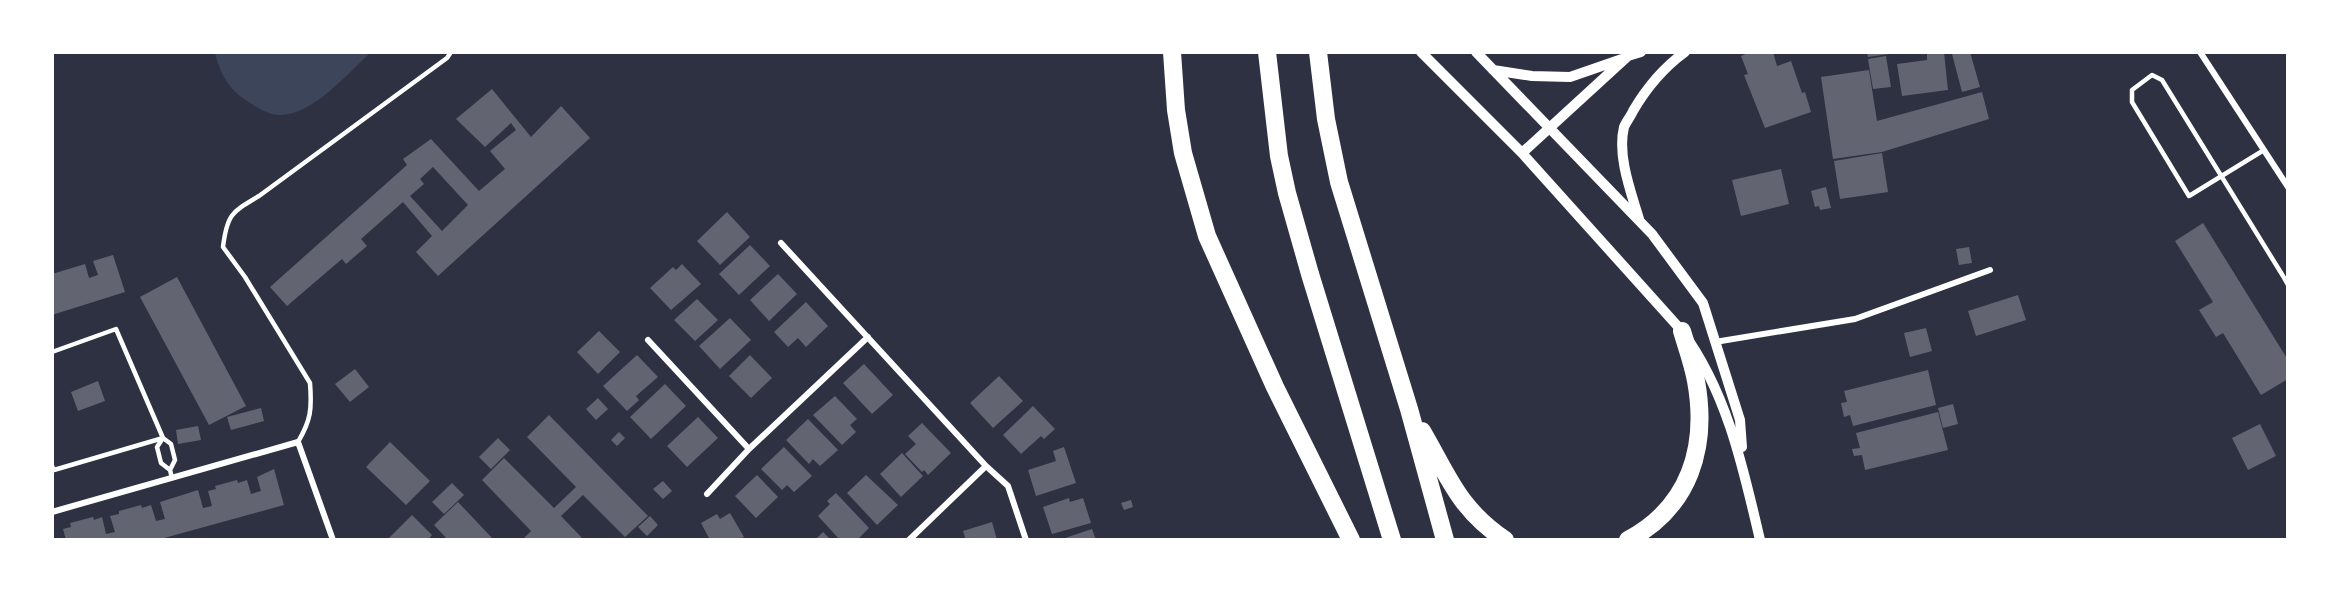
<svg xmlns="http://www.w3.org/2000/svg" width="2340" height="592" viewBox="0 0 2340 592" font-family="Ubuntu,sans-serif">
  <rect width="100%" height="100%" fill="#2d3142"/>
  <path fill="#3c4559" d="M215 53V52L370 53C347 74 314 114 281 115 270 116 256 107 247 101 228 89 220 73 215 53Z"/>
  <path fill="#626471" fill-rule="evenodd" d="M1750 52H1773L1777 66 1791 61 1802 93 1805 92 1811 112 1765 128 1744 75 1748 74 1741 56Z
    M1867 52H1889V54L1868 57Z
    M1930 52H1944L1948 90 1902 96 1897 64 1927 60V53Z
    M1957 52H1970L1980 87 1962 92 1952 54Z
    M1886 56 1891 87 1873 89 1868 59Z
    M1869 70 1877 121 1982 92 1989 119 1882 152 1833 159 1821 77Z
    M492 89 531 137 561 106 590 138 438 276 416 252 432 236 403 202 361 239 367 246 346 264 342 259 287 306 270 287 407 165 403 159 431 139 479 191 505 169 490 151 516 130 511 123 485 147 456 119ZM433 167 468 205 442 231 410 196 424 184 420 179Z
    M1882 153 1888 192 1840 199 1834 161Z
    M1781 169 1789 204 1741 216 1732 180Z
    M1826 187 1831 208 1820 210 1819 206 1815 207 1811 191Z
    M727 212 750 237 720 265 697 241Z
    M2203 223 2288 360V379L2261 395 2223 333 2216 337 2199 310 2213 302 2175 241Z
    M750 245 770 266 739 295 719 274Z
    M1969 247 1972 263 1959 265 1956 249Z
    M113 255 125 292 52 315V274L85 264 89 278 98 275 93 261Z
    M682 264 701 284 671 310 650 288 673 267 676 270Z
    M778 274 797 294 769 321 750 300Z
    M177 277 246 406 209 425 140 297Z
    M2018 295 2026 320 1976 336 1968 311Z
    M697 299 718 320 695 341 674 320Z
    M806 302 828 326 806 347 798 338 788 347 774 332Z
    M730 318 751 340 720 369 699 346Z
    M1926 328 1932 351 1910 357 1904 333Z
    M599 331 620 352 598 374 577 352Z
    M637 355 658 377 636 396 639 400 627 411 603 386Z
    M750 355 772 378 751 398 729 376Z
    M864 364 893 395 872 414 843 383Z
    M355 369 369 387 350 402 335 384Z
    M1928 370 1936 405 1853 426 1850 415 1844 417 1841 403 1847 402 1844 391Z
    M999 376 1023 401 993 428 970 403Z
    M98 381 105 401 78 411 71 392Z
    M665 384 686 406 651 439 630 417Z
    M835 396 857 419 850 425 856 432 842 445 813 415Z
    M598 398 608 409 596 420 586 409Z
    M1953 404 1958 424 1943 428 1938 408Z
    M1033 406 1055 429 1044 439 1041 436 1021 454 1003 435Z
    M261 408 264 421 231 430 227 417Z
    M1938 412 1948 450 1865 470 1862 455 1854 456 1852 449 1860 448 1856 433Z
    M549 415 648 516 625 537 583 495 561 516 584 540H522L531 531 482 480 504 458 554 508 576 487 527 437Z
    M698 417 718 438 687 467 667 446Z
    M808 419 838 450 820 466 813 459 809 464 786 440Z
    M922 423 951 453 928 475 924 470 922 472 905 454 916 444 908 436Z
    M2260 424 2276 456 2248 470 2232 438Z
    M198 426 201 440 178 444 176 430Z
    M619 432 625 438 617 446 611 440Z
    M498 438 510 450 491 469 479 457Z
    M390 442 430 481 406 505 366 467Z
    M784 447 812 476 794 492 787 485 782 490 761 469Z
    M1064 447 1076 483 1036 496 1028 470 1056 461 1053 451Z
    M902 453 923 476 901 497 880 474Z
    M274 469 284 505 157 540H66L63 529 71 527 70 523 93 517 94 520 102 517 106 534 115 532 110 516 119 514V511L141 505 142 508 151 505 156 521 165 519 160 502 198 490 203 508 212 506 208 491 216 489 215 486 237 480 238 483 247 480 251 494 261 491 257 477Z
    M757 475 778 497 756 518 735 496Z
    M866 475 898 505 877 525 847 493Z
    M663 481 672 491 663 499 653 489Z
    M452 483 464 495 444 514 432 502Z
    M836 493 869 528 857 540H840L818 516 830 504 827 501Z
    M1069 498 1070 502 1083 498 1091 523 1052 534 1043 507Z
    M1131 500 1133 507 1124 510 1121 503Z
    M458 502 494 540H448L434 525Z
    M730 513 744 537 738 540H710L701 523 717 514 720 519Z
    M412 515 432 535 428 540H387Z
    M650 516 658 525 647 536 638 527Z
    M992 522 997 540H966L963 531Z
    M1092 529 1096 540H1062V539Z
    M823 532 831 540H815Z"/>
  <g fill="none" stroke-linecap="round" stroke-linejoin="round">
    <path stroke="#fff" stroke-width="4.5" d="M2264 150 2189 196 2132 102V90L2152 75 2162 80 2283 276 2288 285
      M52 352 116 329 163 438 54 470 52 466
      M298 442C311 420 312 409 310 383L245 277 223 247C227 214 232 212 259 196L447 58 451 52
      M170 470 175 460 171 444 163 438 157 447 161 463 170 470 172 478"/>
    <path stroke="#fff" stroke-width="6" d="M2200 52 2288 187
      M781 243 986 466 1008 486 1026 540
      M648 340 749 449
      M1715 342 1855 319 1990 270
      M707 494 749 449 868 337
      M52 512 298 442 333 540
      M909 540 986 466"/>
    <path stroke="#fff" stroke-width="10" d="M1421 52 1522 153 1682 331C1727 392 1743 467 1760 540
      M1476 52 1652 234 1703 303 1740 420 1742 447
      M1493 70 1532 76 1570 77 1622 59
      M1522 153 1628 56 1641 52
      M1639 219C1631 192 1617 156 1624 127 1626 122 1631 116 1633 111 1647 87 1663 68 1685 52"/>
    <path stroke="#fff" stroke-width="18" d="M1172 52 1176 110 1183 153 1207 236 1275 387 1351 540
      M1267 52 1279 156 1287 193 1310 274 1392 540
      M1318 52 1326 119 1339 182 1409 409 1445 540
      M1422 431C1449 477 1458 508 1505 540
      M1628 540C1690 507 1708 447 1696 381 1693 364 1687 348 1682 331"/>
  </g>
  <rect width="2340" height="592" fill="none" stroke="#ffffff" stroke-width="108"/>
</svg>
